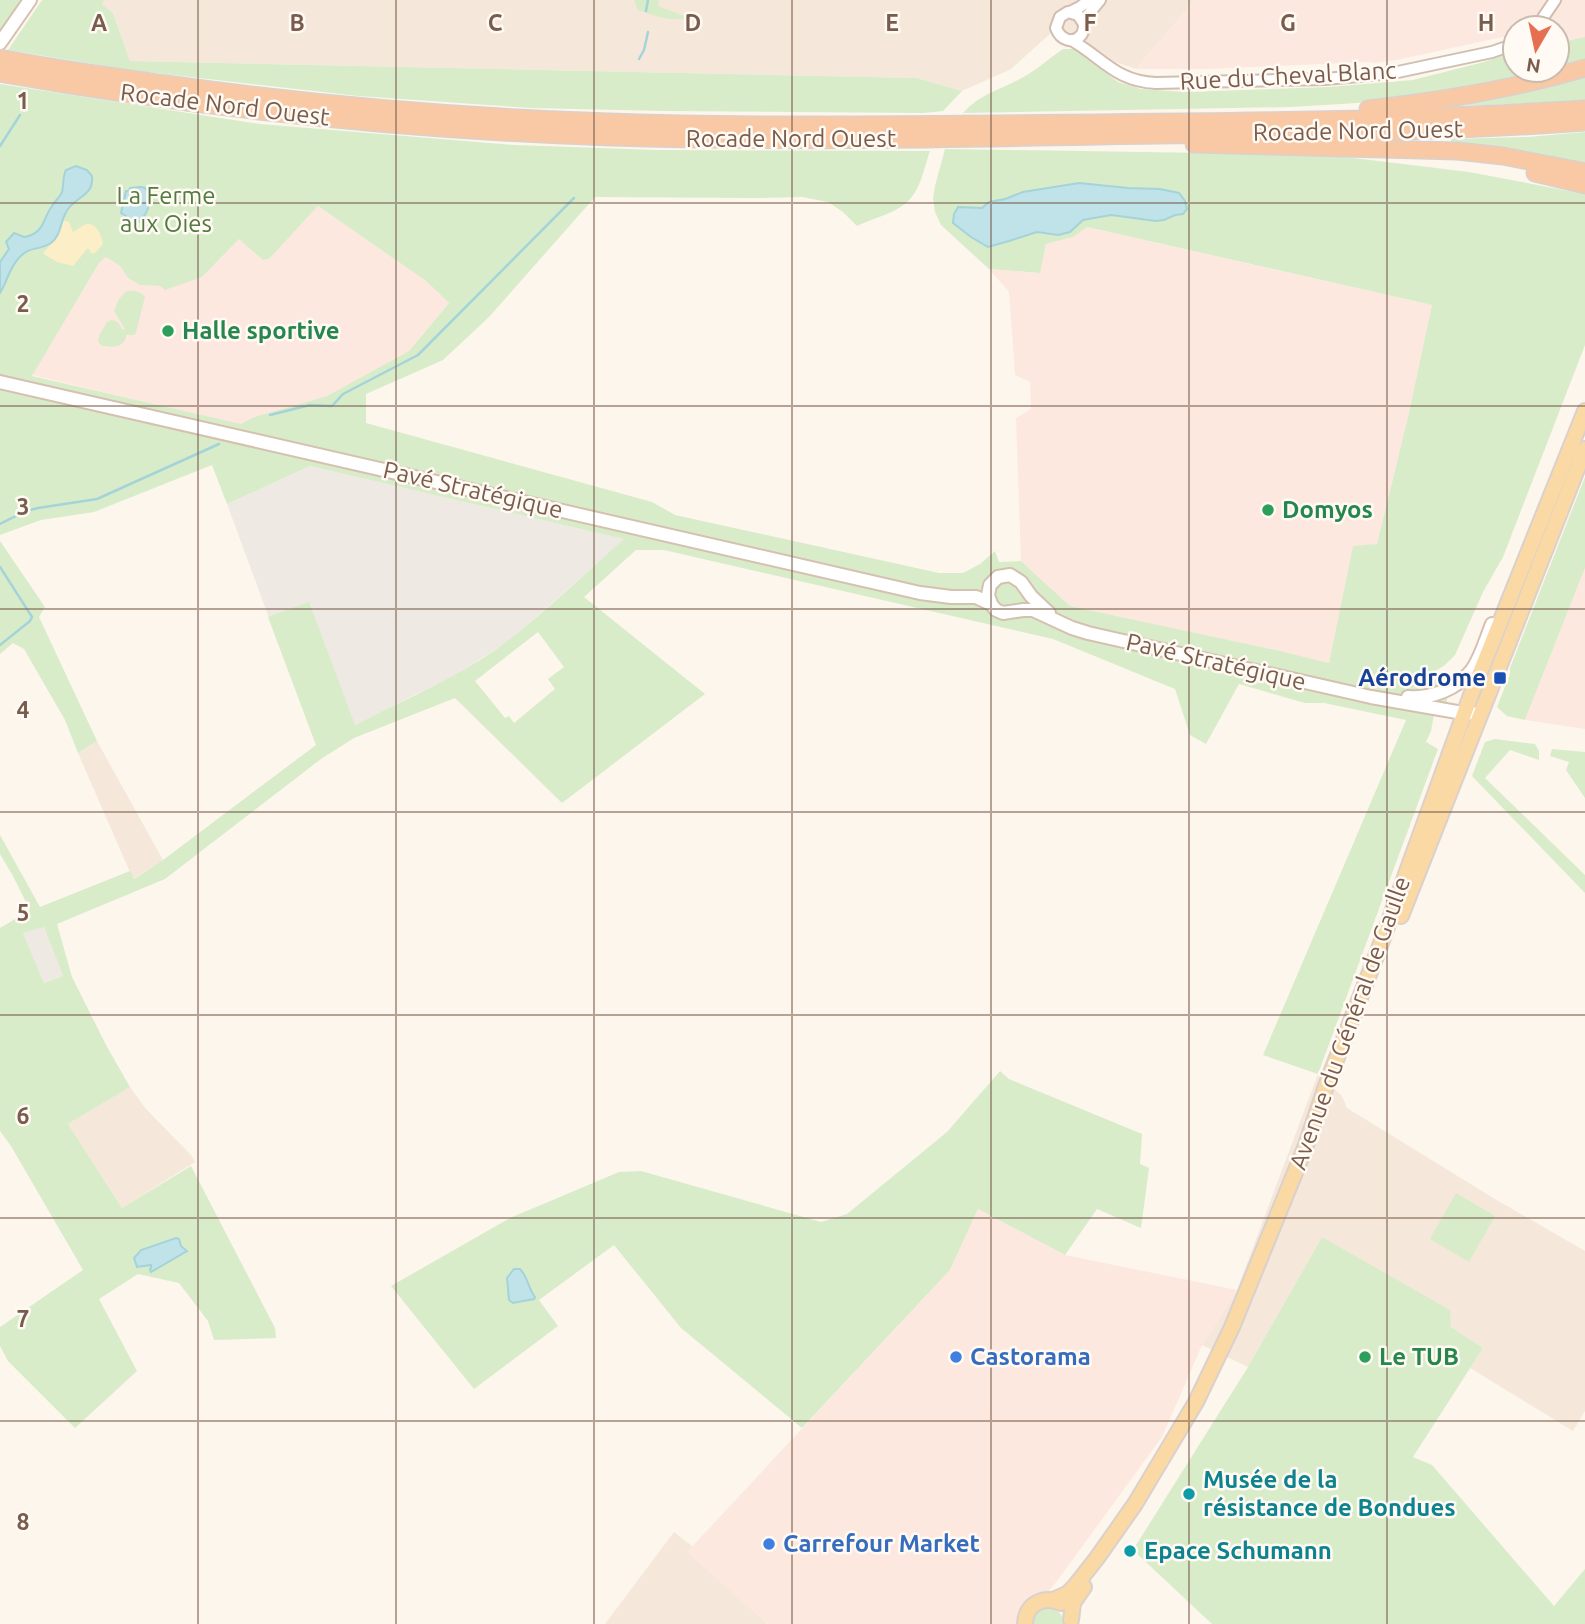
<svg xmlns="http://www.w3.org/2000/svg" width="1585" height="1624" viewBox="0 0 1585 1624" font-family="Ubuntu,sans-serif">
  <rect width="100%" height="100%" fill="#fdf6ec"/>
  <path fill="#f5e8da" d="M96 0H1195L1136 69 1112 61 1051 33 1011 69 962 91 917 78 130 61 113 13Z
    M97 741 163 860 133 879 78 753Z
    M1318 1074 1342 1096 1347 1108 1495 1199 1585 1251V1411L1573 1431 1470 1368 1483 1348 1451 1327 1322 1237 1248 1367 1202 1345 1237 1290Z
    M130 1087 146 1109 191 1155 195 1162 122 1208 68 1124Z
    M674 1532 692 1546 688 1552 768 1624H605Z"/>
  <path fill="#fde8e0" d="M1195 0H1585V37L1557 43V28H1515V38L1507 36 1397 60 1374 63 1368 62 1206 69H1136Z
    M318 206 426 281 449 303 409 351 327 396 254 417 241 425 32 375 99 263 106 257 120 266 128 278 140 285 160 286 202 277 239 238 263 260 269 259Z
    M1086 227 1432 305 1408 417 1377 544 1353 547 1329 663 1276 650 1070 606 1021 561 1016 418 1031 409 1030 382 1015 375 1009 292 989 269 1039 273 1046 244 1073 237Z
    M1585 568V729L1525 720 1565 619Z
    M978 1209 1065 1255 1237 1290 1202 1345 1162 1437 1057 1581 1022 1624H768L687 1552 950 1270Z"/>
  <path fill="#efe9e4" d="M310 466 625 539 510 640 446 681 412 696 316 745 227 504Z
    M44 927 63 976 44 983 23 933Z"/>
  <path fill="#d8ecc9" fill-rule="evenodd" d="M0 0H21L0 30Z
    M42 0H104L102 4 113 13 130 61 917 78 962 91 943 111 923 113 665 111 530 108 358 96 129 70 8 50Z
    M634 0H659L658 6 690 18C670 22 656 16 638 10Z
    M1585 37V62L1557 70V43Z
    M1063 49H1075L1118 82 1141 89 1185 92 1329 87 1413 80 1484 62 1515 51V70H1556L1542 74 1389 101 1291 107 963 113C981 94 994 92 1016 81 1033 73 1047 60 1063 49Z
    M1585 74V100L1533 104 1445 106Z
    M0 84 260 124 514 145 656 150 930 151C924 167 921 190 907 202 894 214 873 218 857 226L843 212 828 202 802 197 758 198 595 197 489 317 443 360 366 394V423L652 502 675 515 939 573H963L980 564 995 551 999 562 1021 561 1070 606 1276 650 1329 663 1353 546 1377 544 1408 417 1432 305 1087 227 1073 237 1046 244 1040 273 989 269 941 225 935 212 933 198 935 186 945 149 1329 155 1469 172 1585 194V345L1503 557 1483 592 1455 655 1445 665 1434 672 1447 697V705L1436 704 1431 731 1426 742 1438 749 1318 1074 1263 1055 1406 720 1324 703H1305L1239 684 1206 744 1190 735 1175 689 1053 639 664 550H636L584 597 705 694 562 803 455 698 354 738 321 759 165 879 57 924 72 977 106 1045 130 1087 68 1124 122 1208 191 1166 275 1328 276 1338 214 1340 208 1321 179 1283 138 1274 99 1299 137 1371 75 1428 8 1361 0 1346V1327L83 1270 11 1146 0 1131V928L30 910 13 876 0 854V835L40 907 130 871 134 879 163 860 316 745 268 617 309 602 355 725C407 698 464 675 510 639 549 608 587 572 624 539L310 466 227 504 212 465 94 512 41 520 0 535ZM318 206 426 281 449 303 409 351 327 396 254 417 241 424 32 376 99 263 106 257 120 266 128 278 140 285 160 286 165 290 202 277 239 239 263 260 269 259ZM538 632 564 667 548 679 555 689 514 723 509 716 505 718 475 681ZM44 927 63 976 44 983 23 933Z
    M1585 132V167C1540 156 1496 147 1451 143V139L1528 137Z
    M126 291C133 290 141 291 145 297L136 333 134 335H126C126 348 111 348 101 345L98 342 99 336 107 322C115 317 119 323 123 330L125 329 114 311 119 299Z
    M1585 477V568L1525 720 1507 716 1497 707 1510 674V668Z
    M0 541 45 607 39 617 97 741 78 753 65 720 24 649 13 643 0 654Z
    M1495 739 1535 744 1539 751V760L1510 750 1485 778 1585 875V893L1472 776 1485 742Z
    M1552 749 1585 752V798L1566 770 1569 762 1550 756Z
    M1000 1071 1009 1079 1142 1134 1140 1164 1149 1168 1141 1228 1097 1209 1065 1255 978 1209 950 1270 802 1428 681 1328 614 1245 539 1300 558 1326 474 1389 391 1286 510 1218 619 1172 641 1171 821 1222 847 1214 947 1132Z
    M1456 1193 1495 1216 1469 1262 1430 1239Z
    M1322 1237 1450 1310 1451 1327 1483 1348 1413 1457 1432 1465 1554 1606 1585 1569V1624H1212L1133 1550 1248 1367Z
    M1048 1608C1058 1609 1063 1614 1064 1624H1033C1034 1615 1039 1609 1048 1608Z"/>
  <path fill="#fcefc7" d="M62 220 69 222 73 232C77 230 80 227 84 225 95 220 102 235 103 244L96 252 92 254 88 248 73 266 57 262 45 255 43 253 56 239Z"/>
  <path fill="#bfe3e8" stroke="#a5d3da" stroke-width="2" d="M76 166 87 170 92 176C94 195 79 195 68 209 60 219 62 235 51 243 39 251 30 245 18 259 9 269 7 282 0 293V262L9 249 6 242 14 233 24 237C45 233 42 220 52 206 55 201 60 197 62 192 64 185 62 178 66 170Z
    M1079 183 1128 188 1160 189 1179 193 1185 201 1187 209 1183 214 1175 215 1164 220 1156 221 1111 215 1083 220 1070 232 1058 235 1037 232 1009 241 988 247 971 237 953 223 954 214 958 207 982 208 989 202 1005 199 1023 192Z
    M141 187 145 188C154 200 148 213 139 222H130L127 219 126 216 121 213 126 191H129L130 188Z
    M176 1238 179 1239 181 1246 187 1251 151 1272 150 1269 151 1268V1265L137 1267 134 1258 141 1250Z
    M514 1269H520C528 1277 528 1288 535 1297L534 1299 513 1303 509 1300 507 1278Z"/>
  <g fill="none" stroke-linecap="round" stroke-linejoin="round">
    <path stroke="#a5d3da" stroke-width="2.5" d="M646 11 648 0
      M639 59 644 50 648 32
      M0 146 20 115
      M270 415 310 405 332 406 343 394 418 355 574 198
      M0 524 26 511 38 508 97 499 219 444
      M0 567 32 617 30 621 0 645"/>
    <defs>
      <path id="tertiary" d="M1070 12 1080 7 1089 0
        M1084 24 1078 15 1068 12 1060 17 1056 28C1060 39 1073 46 1082 34 1085 29 1083 24 1086 18 1090 12 1095 6 1100 0
        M1536 28 1555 0
        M1071 40C1103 58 1115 81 1156 83L1325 79 1393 73 1492 52 1515 44"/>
      <path id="secondary" d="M0 43 30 0
        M0 382 920 593 951 597H976L991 604 996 610 1003 613 1023 610H1033L1072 628 1088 633 1371 697 1457 712 1480 714
        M991 604 988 595 990 585 998 577 1010 575 1021 582 1031 596 1049 613
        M1408 697C1431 699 1457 689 1472 670 1481 657 1486 639 1492 624"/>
      <path id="primary" d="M1401 916 1585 449
        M1053 1600 1067 1594 1075 1586 1097 1558 1135 1504 1196 1402 1232 1327 1305 1148 1326 1086 1380 946 1471 695 1585 411
        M1071 1620 1073 1603 1084 1587
        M1025 1624C1026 1604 1043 1595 1061 1603"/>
      <path id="trunk" d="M0 58C55 69 110 76 166 84 337 108 510 121 683 124 784 126 885 125 986 124 1186 122 1386 122 1585 109
        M0 73C202 109 406 130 611 137 773 142 936 139 1098 136 1260 133 1423 134 1585 122
        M1368 109C1441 101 1514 89 1585 68
        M1194 144 1457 151 1503 156 1585 172
        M1535 173 1585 185"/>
    </defs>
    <use href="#tertiary" stroke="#d1beb0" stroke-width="14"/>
    <use href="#secondary" stroke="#d6c0b0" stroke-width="16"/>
    <use href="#primary" stroke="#dad1cd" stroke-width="18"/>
    <use href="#trunk" stroke="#dad1cd" stroke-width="19"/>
    <use href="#tertiary" stroke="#fff" stroke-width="10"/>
    <use href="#secondary" stroke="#fff" stroke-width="12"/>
    <use href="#primary" stroke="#fbd9a5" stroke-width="14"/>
    <use href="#trunk" stroke="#f9c8a4" stroke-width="16"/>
  </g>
  <path fill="none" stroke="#7a5c4d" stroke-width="2" stroke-opacity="0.55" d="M198 0V1624M396 0V1624M594 0V1624M792 0V1624M991 0V1624M1189 0V1624M1387 0V1624M0 203H1585M0 406H1585M0 609H1585M0 812H1585M0 1015H1585M0 1218H1585M0 1421H1585"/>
  <g fill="#2e9e5b" stroke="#fffaf3" stroke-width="2.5">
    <circle cx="168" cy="331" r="7"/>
    <circle cx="1268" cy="510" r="7"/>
    <circle cx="1365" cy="1357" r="7"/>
  </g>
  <rect fill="#1a4fb4" stroke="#fffaf3" stroke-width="2.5" x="1493" y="671" width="14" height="14" rx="3.5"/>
  <g fill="#3f7fe0" stroke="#fffaf3" stroke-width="2.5">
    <circle cx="956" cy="1357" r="7"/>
    <circle cx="769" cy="1544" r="7"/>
  </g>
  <g fill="#0f9aa8" stroke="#fffaf3" stroke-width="2.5">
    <circle cx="1189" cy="1494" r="7"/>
    <circle cx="1130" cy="1551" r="7"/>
  </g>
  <g text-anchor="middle" stroke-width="5" stroke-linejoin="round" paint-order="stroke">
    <g font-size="24" fill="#7a5c4d" stroke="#fffaf3">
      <text transform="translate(1288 76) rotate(-3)" y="8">Rue du Cheval Blanc</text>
      <text transform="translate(225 105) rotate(7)" y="8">Rocade Nord Ouest</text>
      <text transform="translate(1358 131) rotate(-1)" y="8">Rocade Nord Ouest</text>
      <text x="791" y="147">Rocade Nord Ouest</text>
      <text transform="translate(473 490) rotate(13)" y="8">Pavé Stratégique</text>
      <text transform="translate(1216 662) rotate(13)" y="8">Pavé Stratégique</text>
      <text transform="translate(1350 1023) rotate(-70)" y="8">Avenue du Général de Gaulle</text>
    </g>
    <g font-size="24" fill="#537a41" stroke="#fffaf3">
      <text x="166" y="204">La Ferme<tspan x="166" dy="28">aux Oies</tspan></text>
    </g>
    <g font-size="24" font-weight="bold" fill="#27864d" stroke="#fffaf3" text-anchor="start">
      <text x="182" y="339">Halle sportive</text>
      <text x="1282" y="518">Domyos</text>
      <text x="1379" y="1365">Le TUB</text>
    </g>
    <g font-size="24" font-weight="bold" fill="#164399" stroke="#fffaf3" text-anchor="end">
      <text x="1486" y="686">Aérodrome</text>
    </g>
    <g font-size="24" font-weight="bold" fill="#366cbe" stroke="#fffaf3" text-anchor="start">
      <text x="970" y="1365">Castorama</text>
      <text x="783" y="1552">Carrefour Market</text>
    </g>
    <g font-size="24" font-weight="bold" fill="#0d838f" stroke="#fffaf3" text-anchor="start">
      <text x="1203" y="1488">Musée de la<tspan x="1203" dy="28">résistance de Bondues</tspan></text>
      <text x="1144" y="1559">Epace Schumann</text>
    </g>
  </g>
  <g font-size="23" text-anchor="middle" font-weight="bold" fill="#7a5c4d" stroke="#fffaf3" stroke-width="5" stroke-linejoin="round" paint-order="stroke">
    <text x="99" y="31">A</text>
    <text x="297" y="31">B</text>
    <text x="495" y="31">C</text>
    <text x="693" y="31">D</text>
    <text x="892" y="31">E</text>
    <text x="1090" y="31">F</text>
    <text x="1288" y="31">G</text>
    <text x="1486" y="31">H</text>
    <text x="23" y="109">1</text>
    <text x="23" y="312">2</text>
    <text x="23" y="515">3</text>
    <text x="23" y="718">4</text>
    <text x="23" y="921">5</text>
    <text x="23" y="1124">6</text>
    <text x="23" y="1327">7</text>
    <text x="23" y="1530">8</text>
  </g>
  <g transform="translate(1536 49) rotate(189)"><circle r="33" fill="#fffaf3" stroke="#cabbb1" stroke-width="2"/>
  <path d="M0-5L12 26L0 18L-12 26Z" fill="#e76f51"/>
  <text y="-10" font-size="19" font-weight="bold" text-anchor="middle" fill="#7a5c4d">N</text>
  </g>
</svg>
